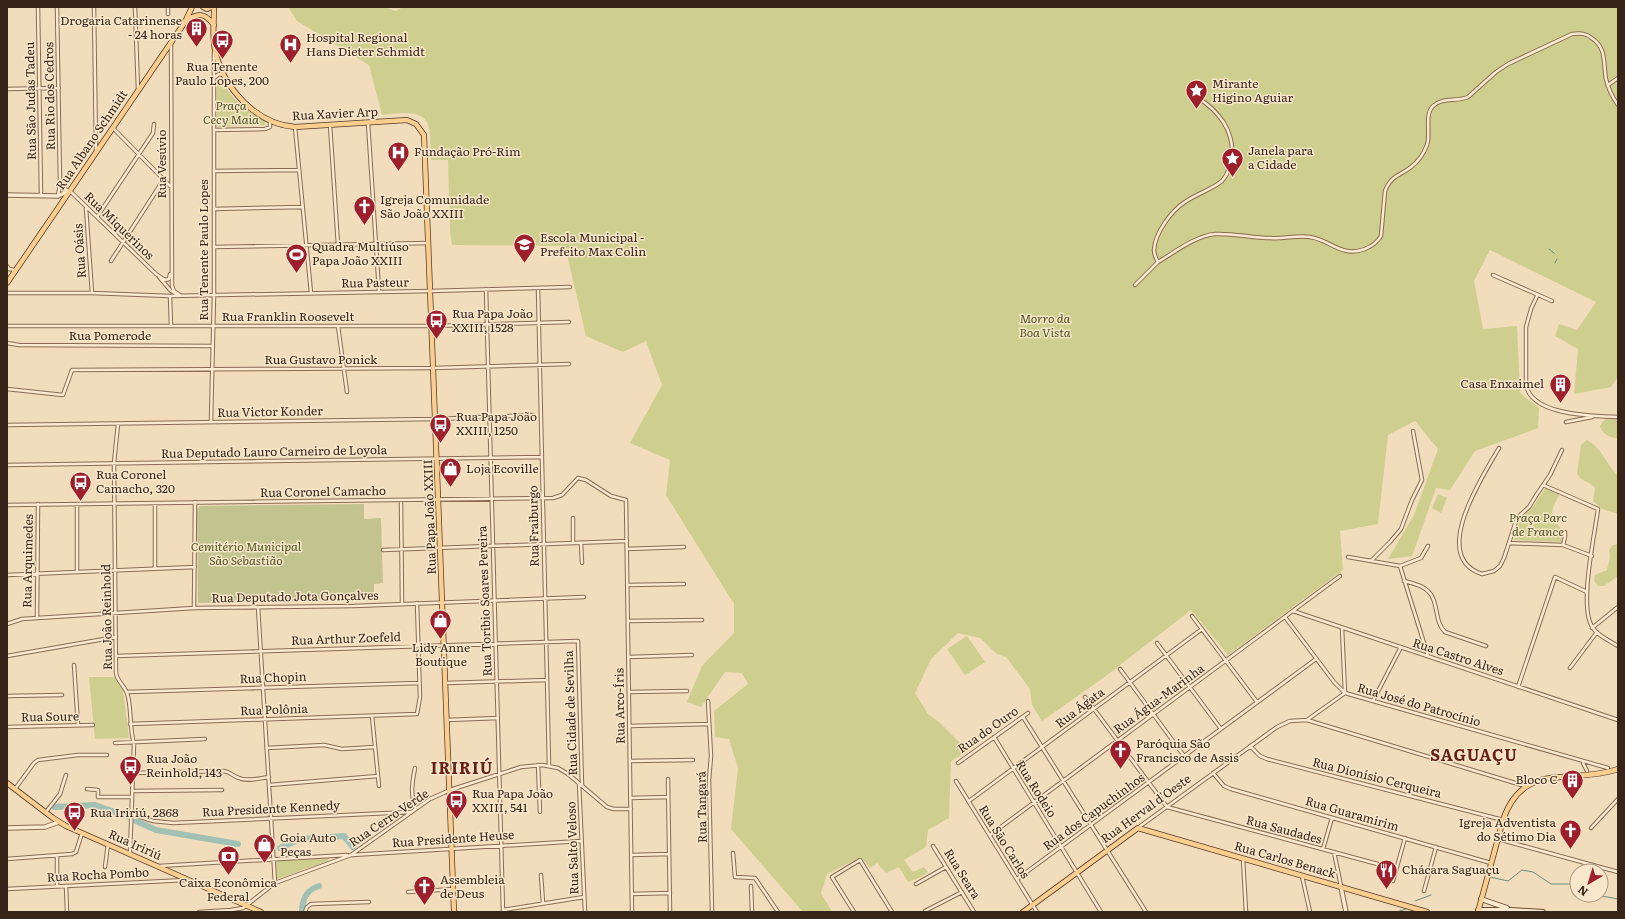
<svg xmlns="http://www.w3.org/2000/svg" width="1625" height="919" viewBox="0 0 1625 919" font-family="Literata,serif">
  <rect width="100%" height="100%" fill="#f1dcbb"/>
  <path fill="#cecf8f" d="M288 7H383L396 11 403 7H1618V377L1611 387 1574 394 1578 349 1555 336 1559 324 1577 330 1596 302 1490 250 1474 281 1483 329 1517 326 1520 393 1539 408 1538 428 1475 451 1450 490 1436 488 1412 556 1388 559 1414 515 1438 449 1415 421 1388 435 1378 524 1340 531 1343 570 1228 655 1191 610 1106 676 1042 721 1032 705 1030 689 1006 657 997 654 980 638 958 633 931 659 915 693 928 714 940 723 968 751 951 761 949 818 928 830 926 847 904 860 913 872 924 867 928 872 919 878 908 882 899 867 886 873 877 863 870 868 861 857 827 874 821 893 832 912H803L731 829 738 768 729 739 715 737 714 711 748 684 742 673 725 672 701 707 687 702 702 666 734 633V604L666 495 670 460 630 443 662 385 646 341 623 352 586 336 565 246 452 245 450 231 448 160H431C430 150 431 138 429 128 425 107 396 114 382 115L369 65 297 21Z
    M218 78 222 79C228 99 248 110 265 121V125L219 127 217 125V81Z
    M1607 419H1618V439C1611 437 1602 435 1600 426L1604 420Z
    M1587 440C1601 447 1607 465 1618 476V514L1602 509 1593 501 1595 488C1590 481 1581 482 1577 474L1581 445Z
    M1546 487 1560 493C1549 513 1550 514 1563 532L1562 542 1514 540 1512 536 1520 518 1532 508Z
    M1438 494 1447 498 1441 513 1432 508Z
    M1618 544V576L1604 586H1598L1594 581 1595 575 1607 570 1610 557 1609 550 1613 545Z
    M967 636 985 662 965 675 947 649Z
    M89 677H114L123 690 129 738 95 739Z
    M328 857 329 859 328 861 277 879 276 863 278 860Z"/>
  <path fill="#c2c38f" d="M364 504V519L381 518 383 583 374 584V599L198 603 197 509 200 506Z"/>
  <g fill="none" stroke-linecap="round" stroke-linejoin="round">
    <path stroke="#678f82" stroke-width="1" d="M1549 249 1554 253
      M1555 263 1557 259
      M1490 877 1508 881 1522 870 1533 872 1551 884H1575L1577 886
      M1596 895 1618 899
      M1415 901 1431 895
      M1396 912 1406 909"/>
    <path stroke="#a0c1b4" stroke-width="6" d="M55 807 95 805 129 817
      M136 821 156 830 238 844
      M280 848 300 839 344 836 353 847
      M302 912C302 899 306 890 319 886"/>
    <defs>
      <path id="minor" d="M38 7 41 195
        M57 7 60 184 58 196
        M94 7 96 151
        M135 7 138 90
        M168 7V14
        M171 44 172 286 174 291 180 295
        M214 78 219 74 224 75
        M1608 85 1618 78
        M7 89 59 88
        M1198 98C1219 111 1234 131 1232 156 1231 165 1228 174 1222 181 1211 190 1196 194 1185 202 1171 211 1155 233 1154 250 1154 255 1156 258 1158 262 1175 252 1195 236 1215 234 1234 233 1252 238 1270 238 1284 239 1297 235 1310 237 1331 240 1341 258 1365 249 1372 246 1377 243 1381 236L1385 191C1391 175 1400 176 1411 167 1419 161 1424 153 1427 145 1431 133 1424 115 1433 106 1442 97 1457 102 1468 97L1496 72 1508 64 1572 34C1581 33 1586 33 1593 39 1607 49 1603 64 1606 79 1608 88 1613 98 1618 105
        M368 123 379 291
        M330 125 338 245
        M295 127 311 293
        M113 128 170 186
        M214 130 265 129 270 127V121
        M214 171 299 170
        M60 184 64 189 70 191 156 274 165 280 169 279 170 274
        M86 208 92 293
        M214 209 303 207
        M97 217 153 133 154 124
        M214 247 429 243
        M111 261 164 179
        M7 266 9 269 15 270
        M1493 275 1552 301
        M159 277 171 291 178 295
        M1135 285 1158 262
        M538 288 549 765
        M486 289 503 912
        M7 293H92L170 296 431 291 570 287
        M170 296 171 326
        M1537 296 1531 309 1526 327V384C1530 416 1594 416 1618 417
        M7 326H432L569 322
        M338 326 347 392
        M7 343 19 345 213 346
        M7 389 63 395 72 370 434 368 569 364
        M211 421 214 295V52
        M1566 422 1592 417
        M118 424 114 463 116 673C117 681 124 685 127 693 132 707 129 727 134 744L130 853
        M7 425 436 419 533 415
        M1499 448C1483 476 1429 557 1482 574L1494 571 1500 566 1504 558 1517 518 1529 507 1537 494 1550 475 1562 450
        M7 465 542 457
        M1543 485 1598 509C1595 534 1578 608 1593 628 1598 636 1610 641 1618 646
        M401 500 402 604
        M155 503V569
        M7 505 553 498 562 495 578 478 586 480 611 496 626 500 632 912
        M573 518V543
        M581 543 582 563
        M1509 543 1563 545 1592 556
        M1563 545 1565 537V532
        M627 549 684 547
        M383 550 627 541
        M1348 557 1400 566 1421 558 1428 546
        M1371 561 1390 542 1401 529 1412 500 1422 480 1413 431
        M1400 566 1428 656
        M77 572V504
        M7 575 195 567
        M1404 581C1412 583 1422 585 1428 591 1439 601 1434 622 1445 632L1486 646
        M628 585 684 584
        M258 607 275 883
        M194 608 195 502
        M1293 611 1618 720
        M1192 616 1257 702
        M1285 617 1334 682 1345 693 1608 768
        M37 618 38 504
        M628 621 702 620
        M7 624 22 619 194 608 354 606 584 597
        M1592 628 1618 607
        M1157 643 1221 729
        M7 656 116 637
        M116 656 578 641 582 785
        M629 657 692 655
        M74 665 78 725
        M1570 668 1597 632
        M1120 669 1184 756
        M446 683 547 680
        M1518 687 1555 577 1587 592
        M127 692 419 683
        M629 692 687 691
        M7 696 62 695
        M1085 697 1167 807 1396 869
        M708 701 711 756 709 780 712 912
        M1373 701 1401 647
        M372 716 379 786
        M1023 717 1146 912
        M447 720 498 718
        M1307 720 1525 786
        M130 724 417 714 420 697 417 603
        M630 726 709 724
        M7 727 93 725
        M994 737 1101 912
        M115 743 205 739
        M1250 746 1260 756 1267 759 1503 820
        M267 748 324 745 342 749 375 747
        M630 761 693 760
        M958 763 1028 713
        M1583 763 1587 771
        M538 765 540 812
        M415 768C412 783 410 795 416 809
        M133 773 224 771C230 772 233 776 239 778 247 782 260 778 269 777
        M1213 773 1224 786 1231 789 1491 863
        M668 779 670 912
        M956 781 1037 912
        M579 783 585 912
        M269 785 378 776
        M15 789 34 763 38 760 78 755H107
        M87 789 98 790V797H132
        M132 791 222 790
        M631 798 668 797
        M969 801 1202 629
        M46 812 60 794 66 775
        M131 814 153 821 173 823 411 812
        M1139 827 1277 727 1290 721 1307 720 1345 693 1342 628
        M1591 828 1618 799
        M990 835 1340 576
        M1498 839 1618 872
        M933 846 974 912
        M1323 849 1332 818
        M1334 852 1341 886
        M733 853 735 877 755 878 778 912
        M352 855 581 841
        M631 855 669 854
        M57 856V886
        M7 859 72 854 76 852 82 833
        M1243 859 1246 912
        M159 866 347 855
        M105 867 108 844
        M541 875 543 903
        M1302 876 1310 912
        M1017 879 1316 659
        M1393 881 1405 838
        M916 884 946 867
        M66 886 67 912
        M751 886 752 912
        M7 889 186 880
        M1424 891 1436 847
        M408 892 454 889
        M632 894 670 893
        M503 910 584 897
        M925 911 962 892
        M199 912 231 910 243 908 275 883 351 855 430 799 450 790 521 767 542 765 558 768 568 774 607 807 614 809H631
        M305 912 307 907 311 904 369 902
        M854 912 832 877 860 860 892 912"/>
      <path id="tertiary" d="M7 195 58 196 69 191
        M7 828 45 827 59 822
        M1341 887 1346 912"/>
      <path id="secondary" d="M1481 899 1507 908
        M1478 910H1511L1543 912"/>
      <path id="primary" d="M203 7 207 9 211 7
        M214 7C214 21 212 36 215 50 223 88 256 124 295 127L407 120 416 124 424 135 454 912
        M185 21C199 13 204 12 214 25
        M7 283 185 22 192 7
        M7 783 53 818 66 826 261 912
        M1023 912 1138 828 1427 912
        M1478 912 1503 820C1523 760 1572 785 1618 769"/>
    </defs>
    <use href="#minor" stroke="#896b54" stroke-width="4.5"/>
    <use href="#tertiary" stroke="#896b54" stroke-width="5.5"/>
    <use href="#secondary" stroke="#6b4c37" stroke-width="6"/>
    <use href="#primary" stroke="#563a29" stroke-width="6"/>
    <use href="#minor" stroke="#fbeacf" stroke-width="2.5"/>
    <use href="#tertiary" stroke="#fbeacf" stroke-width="3.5"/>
    <use href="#secondary" stroke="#fbeacf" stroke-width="4"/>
    <use href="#primary" stroke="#f9ce8f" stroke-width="4.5"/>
  </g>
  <defs>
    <symbol id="building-pin" viewBox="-11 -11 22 30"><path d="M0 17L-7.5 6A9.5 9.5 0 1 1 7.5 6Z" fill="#9d1f2c" stroke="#f8e7cb"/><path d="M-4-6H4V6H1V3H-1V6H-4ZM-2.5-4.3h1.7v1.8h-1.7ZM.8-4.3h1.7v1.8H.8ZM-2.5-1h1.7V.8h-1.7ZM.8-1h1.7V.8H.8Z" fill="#fff"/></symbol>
    <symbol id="bus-pin" viewBox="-11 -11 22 30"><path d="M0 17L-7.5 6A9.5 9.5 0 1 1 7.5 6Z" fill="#9d1f2c" stroke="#f8e7cb"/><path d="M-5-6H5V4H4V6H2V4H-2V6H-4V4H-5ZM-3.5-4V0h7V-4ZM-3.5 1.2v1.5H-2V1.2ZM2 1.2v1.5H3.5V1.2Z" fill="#fff"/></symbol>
    <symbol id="hospital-pin" viewBox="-11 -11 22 30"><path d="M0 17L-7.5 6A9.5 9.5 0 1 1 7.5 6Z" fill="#9d1f2c" stroke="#f8e7cb"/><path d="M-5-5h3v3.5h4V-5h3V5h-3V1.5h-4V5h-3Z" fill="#fff"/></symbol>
    <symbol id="sight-pin" viewBox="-11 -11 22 30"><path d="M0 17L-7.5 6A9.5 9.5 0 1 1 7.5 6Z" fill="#9d1f2c" stroke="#f8e7cb"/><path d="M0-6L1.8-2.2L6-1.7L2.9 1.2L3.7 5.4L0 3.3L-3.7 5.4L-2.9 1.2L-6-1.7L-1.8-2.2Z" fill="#fff"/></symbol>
    <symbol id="church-pin" viewBox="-11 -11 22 30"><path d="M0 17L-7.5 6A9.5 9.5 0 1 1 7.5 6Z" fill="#9d1f2c" stroke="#f8e7cb"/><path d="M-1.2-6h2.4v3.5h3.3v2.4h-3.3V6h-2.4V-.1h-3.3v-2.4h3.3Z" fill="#fff"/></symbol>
    <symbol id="school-pin" viewBox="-11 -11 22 30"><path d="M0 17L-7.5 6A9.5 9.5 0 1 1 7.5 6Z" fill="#9d1f2c" stroke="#f8e7cb"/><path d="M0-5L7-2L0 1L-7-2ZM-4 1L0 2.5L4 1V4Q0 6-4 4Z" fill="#fff"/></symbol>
    <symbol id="stadium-pin" viewBox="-11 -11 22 30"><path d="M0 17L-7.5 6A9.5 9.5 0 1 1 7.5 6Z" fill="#9d1f2c" stroke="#f8e7cb"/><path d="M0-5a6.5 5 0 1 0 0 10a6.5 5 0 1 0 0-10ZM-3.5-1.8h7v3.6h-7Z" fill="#fff"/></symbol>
    <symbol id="shop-pin" viewBox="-11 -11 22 30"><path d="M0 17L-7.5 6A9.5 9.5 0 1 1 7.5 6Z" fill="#9d1f2c" stroke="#f8e7cb"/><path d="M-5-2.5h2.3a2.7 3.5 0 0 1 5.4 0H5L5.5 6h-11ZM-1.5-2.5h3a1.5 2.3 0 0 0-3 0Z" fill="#fff"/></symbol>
    <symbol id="bank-pin" viewBox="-11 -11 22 30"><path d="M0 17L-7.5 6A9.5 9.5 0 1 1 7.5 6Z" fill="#9d1f2c" stroke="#f8e7cb"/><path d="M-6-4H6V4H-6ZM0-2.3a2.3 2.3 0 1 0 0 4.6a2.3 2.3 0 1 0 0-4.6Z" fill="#fff"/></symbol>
    <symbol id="restaurant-pin" viewBox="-11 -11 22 30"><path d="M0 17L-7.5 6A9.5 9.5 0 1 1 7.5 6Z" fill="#9d1f2c" stroke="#f8e7cb"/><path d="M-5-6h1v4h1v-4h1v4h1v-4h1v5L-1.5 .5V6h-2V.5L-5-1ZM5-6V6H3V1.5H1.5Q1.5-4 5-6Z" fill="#fff"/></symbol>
  </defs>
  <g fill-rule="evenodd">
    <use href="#building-pin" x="184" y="16" width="25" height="34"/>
    <use href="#bus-pin" x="210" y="28" width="25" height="34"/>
    <use href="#hospital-pin" x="278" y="32" width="25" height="34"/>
    <use href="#sight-pin" x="1184" y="78" width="25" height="34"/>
    <use href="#hospital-pin" x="386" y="140" width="25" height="34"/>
    <use href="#sight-pin" x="1220" y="146" width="25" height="34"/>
    <use href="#church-pin" x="352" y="194" width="25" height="34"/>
    <use href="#school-pin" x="512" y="232" width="25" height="34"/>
    <use href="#stadium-pin" x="284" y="242" width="25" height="34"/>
    <use href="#bus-pin" x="424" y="308" width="25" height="34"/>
    <use href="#building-pin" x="1548" y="372" width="25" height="34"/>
    <use href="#bus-pin" x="428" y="412" width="25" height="34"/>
    <use href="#shop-pin" x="438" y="456" width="25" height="34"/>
    <use href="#bus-pin" x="68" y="470" width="25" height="34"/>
    <use href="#shop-pin" x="428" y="608" width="25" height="34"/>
    <use href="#church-pin" x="1108" y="738" width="25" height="34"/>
    <use href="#bus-pin" x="118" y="754" width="25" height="34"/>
    <use href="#building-pin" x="1560" y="768" width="25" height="34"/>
    <use href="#bus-pin" x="444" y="788" width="25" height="34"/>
    <use href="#bus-pin" x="62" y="800" width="25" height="34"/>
    <use href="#church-pin" x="1558" y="818" width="25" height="34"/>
    <use href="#shop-pin" x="252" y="832" width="25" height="34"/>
    <use href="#bank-pin" x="216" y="844" width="25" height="34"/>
    <use href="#restaurant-pin" x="1374" y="858" width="25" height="34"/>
    <use href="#church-pin" x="412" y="874" width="25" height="34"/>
  </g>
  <g text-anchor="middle" stroke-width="3" stroke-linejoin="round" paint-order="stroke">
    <g font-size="12" fill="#37251a" stroke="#f8e7cb" text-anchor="start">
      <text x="182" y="25" text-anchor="end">Drogaria Catarinense<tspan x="182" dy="14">- 24 horas</tspan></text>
      <text x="306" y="42">Hospital Regional<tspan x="306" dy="14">Hans Dieter Schmidt</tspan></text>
      <text x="222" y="71" text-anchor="middle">Rua Tenente<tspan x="222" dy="14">Paulo Lopes, 200</tspan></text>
      <text x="1212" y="88">Mirante<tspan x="1212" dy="14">Higino Aguiar</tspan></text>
      <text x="1248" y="155">Janela para<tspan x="1248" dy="14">a Cidade</tspan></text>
      <text x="414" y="156">Fundação Pró-Rim</text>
      <text x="380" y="204">Igreja Comunidade<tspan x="380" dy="14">São João XXIII</tspan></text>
      <text x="540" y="242">Escola Municipal -<tspan x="540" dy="14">Prefeito Max Colin</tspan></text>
      <text x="312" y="251">Quadra Multiúso<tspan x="312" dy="14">Papa João XXIII</tspan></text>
      <text x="452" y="318">Rua Papa João<tspan x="452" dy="14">XXIII, 1528</tspan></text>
      <text x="1544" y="388" text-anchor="end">Casa Enxaimel</text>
      <text x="456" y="421">Rua Papa João<tspan x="456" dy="14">XXIII, 1250</tspan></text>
      <text x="466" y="473">Loja Ecoville</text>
      <text x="96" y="479">Rua Coronel<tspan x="96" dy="14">Camacho, 320</tspan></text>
      <text x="441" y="652" text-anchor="middle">Lidy Anne<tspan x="441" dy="14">Boutique</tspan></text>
      <text x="1136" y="748">Paróquia São<tspan x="1136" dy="14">Francisco de Assis</tspan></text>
      <text x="146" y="763">Rua João<tspan x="146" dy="14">Reinhold, 143</tspan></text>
      <text x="1558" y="784" text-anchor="end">Bloco C</text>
      <text x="472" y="798">Rua Papa João<tspan x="472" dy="14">XXIII, 541</tspan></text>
      <text x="90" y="817">Rua Iririú, 2868</text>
      <text x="1556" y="827" text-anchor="end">Igreja Adventista<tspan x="1556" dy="14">do Sétimo Dia</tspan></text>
      <text x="280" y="842">Goia Auto<tspan x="280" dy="14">Peças</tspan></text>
      <text x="1402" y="874">Chácara Saguaçu</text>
      <text x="440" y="884">Assembleia<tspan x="440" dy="14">de Deus</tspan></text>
      <text x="228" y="887" text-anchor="middle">Caixa Econômica<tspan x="228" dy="14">Federal</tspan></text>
    </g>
    <g font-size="12" fill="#37251a" stroke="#f8e7cb">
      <text transform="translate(50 96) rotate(-91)" y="4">Rua Rio dos Cedros</text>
      <text transform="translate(31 101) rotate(-91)" y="4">Rua São Judas Tadeu</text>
      <text transform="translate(335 114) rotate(-3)" y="4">Rua Xavier Arp</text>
      <text transform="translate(92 140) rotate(-56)" y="4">Rua Albano Schmidt</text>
      <text transform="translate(162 164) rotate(-90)" y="4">Rua Vesúvio</text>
      <text transform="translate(119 226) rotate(44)" y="4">Rua Miquerinos</text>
      <text transform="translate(204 250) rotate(-90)" y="4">Rua Tenente Paulo Lopes</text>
      <text transform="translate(80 251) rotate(-94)" y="4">Rua Oásis</text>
      <text transform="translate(375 283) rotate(-1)" y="4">Rua Pasteur</text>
      <text x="288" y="321">Rua Franklin Roosevelt</text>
      <text x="110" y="340">Rua Pomerode</text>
      <text x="321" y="364">Rua Gustavo Ponick</text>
      <text transform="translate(270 412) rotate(-1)" y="4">Rua Victor Konder</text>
      <text transform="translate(274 452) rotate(-1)" y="4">Rua Deputado Lauro Carneiro de Loyola</text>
      <text transform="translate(323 492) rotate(-1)" y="4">Rua Coronel Camacho</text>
      <text transform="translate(430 517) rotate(-92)" y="4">Rua Papa João XXIII</text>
      <text transform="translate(534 526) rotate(-91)" y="4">Rua Fraiburgo</text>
      <text transform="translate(28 561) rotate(-89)" y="4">Rua Arquimedes</text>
      <text transform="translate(295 597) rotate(-1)" y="4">Rua Deputado Jota Gonçalves</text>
      <text transform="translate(485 601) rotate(-92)" y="4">Rua Toríbio Soares Pereira</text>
      <text transform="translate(107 617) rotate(-91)" y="4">Rua João Reinhold</text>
      <text transform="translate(346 639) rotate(-2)" y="4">Rua Arthur Zoefeld</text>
      <text transform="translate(1458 657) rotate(18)" y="4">Rua Castro Alves</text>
      <text transform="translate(273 678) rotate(-2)" y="4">Rua Chopin</text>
      <text transform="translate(1159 699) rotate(-36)" y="4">Rua Água-Marinha</text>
      <text transform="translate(1419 705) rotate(16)" y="4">Rua José do Patrocínio</text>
      <text transform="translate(620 706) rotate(-91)" y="4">Rua Arco-Íris</text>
      <text transform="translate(1080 708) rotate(-37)" y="4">Rua Ágata</text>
      <text transform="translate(274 710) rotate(-2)" y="4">Rua Polônia</text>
      <text transform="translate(571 713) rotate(-92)" y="4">Rua Cidade de Sevilha</text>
      <text transform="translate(50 717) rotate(-1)" y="4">Rua Soure</text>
      <text transform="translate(988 730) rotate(-35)" y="4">Rua do Ouro</text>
      <text transform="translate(1377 778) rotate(14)" y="4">Rua Dionísio Cerqueira</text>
      <text transform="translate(1036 789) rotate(58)" y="4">Rua Rodeio</text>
      <text transform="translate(702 807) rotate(-91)" y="4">Rua Tangará</text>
      <text transform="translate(271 809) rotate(-3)" y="4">Rua Presidente Kennedy</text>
      <text transform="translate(1146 809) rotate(-36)" y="4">Rua Herval d'Oeste</text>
      <text transform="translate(1094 812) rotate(-36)" y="4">Rua dos Capuchinhos</text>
      <text transform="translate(1352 814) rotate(16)" y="4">Rua Guaramirim</text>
      <text transform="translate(389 818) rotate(-34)" y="4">Rua Cerro Verde</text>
      <text transform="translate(1284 830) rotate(15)" y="4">Rua Saudades</text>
      <text transform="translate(453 839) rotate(-4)" y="4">Rua Presidente Heuse</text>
      <text transform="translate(1004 842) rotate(58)" y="4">Rua São Carlos</text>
      <text transform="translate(135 845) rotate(24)" y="4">Rua Iririú</text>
      <text transform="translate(573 848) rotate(-92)" y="4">Rua Salto Veloso</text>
      <text transform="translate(1285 860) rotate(16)" y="4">Rua Carlos Benack</text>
      <text transform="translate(962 874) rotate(58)" y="4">Rua Seara</text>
      <text transform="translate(98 875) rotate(-3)" y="4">Rua Rocha Pombo</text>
    </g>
    <g font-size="12" font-style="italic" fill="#4d551f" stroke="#f8e7cb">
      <text x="231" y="110">Praça<tspan x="231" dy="14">Cecy Maia</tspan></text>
      <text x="1045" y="323">Morro da<tspan x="1045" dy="14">Boa Vista</tspan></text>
      <text x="1538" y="522">Praça Parc<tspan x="1538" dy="14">de France</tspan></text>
      <text x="246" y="551">Cemitério Municipal<tspan x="246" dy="14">São Sebastião</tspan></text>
    </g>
    <g font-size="16" font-weight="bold" letter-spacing="1" fill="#672016" stroke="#f8e7cb">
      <text x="1474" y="761">SAGUAÇU</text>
      <text x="462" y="774">IRIRIÚ</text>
    </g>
  </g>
  <rect width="1625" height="919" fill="none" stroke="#37251a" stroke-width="16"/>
  <g transform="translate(1589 883) rotate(218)"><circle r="19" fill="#f8e7cb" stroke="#ab9984"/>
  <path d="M0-3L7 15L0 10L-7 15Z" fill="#9d1f2c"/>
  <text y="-6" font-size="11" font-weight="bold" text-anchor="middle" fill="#37251a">N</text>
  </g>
</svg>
